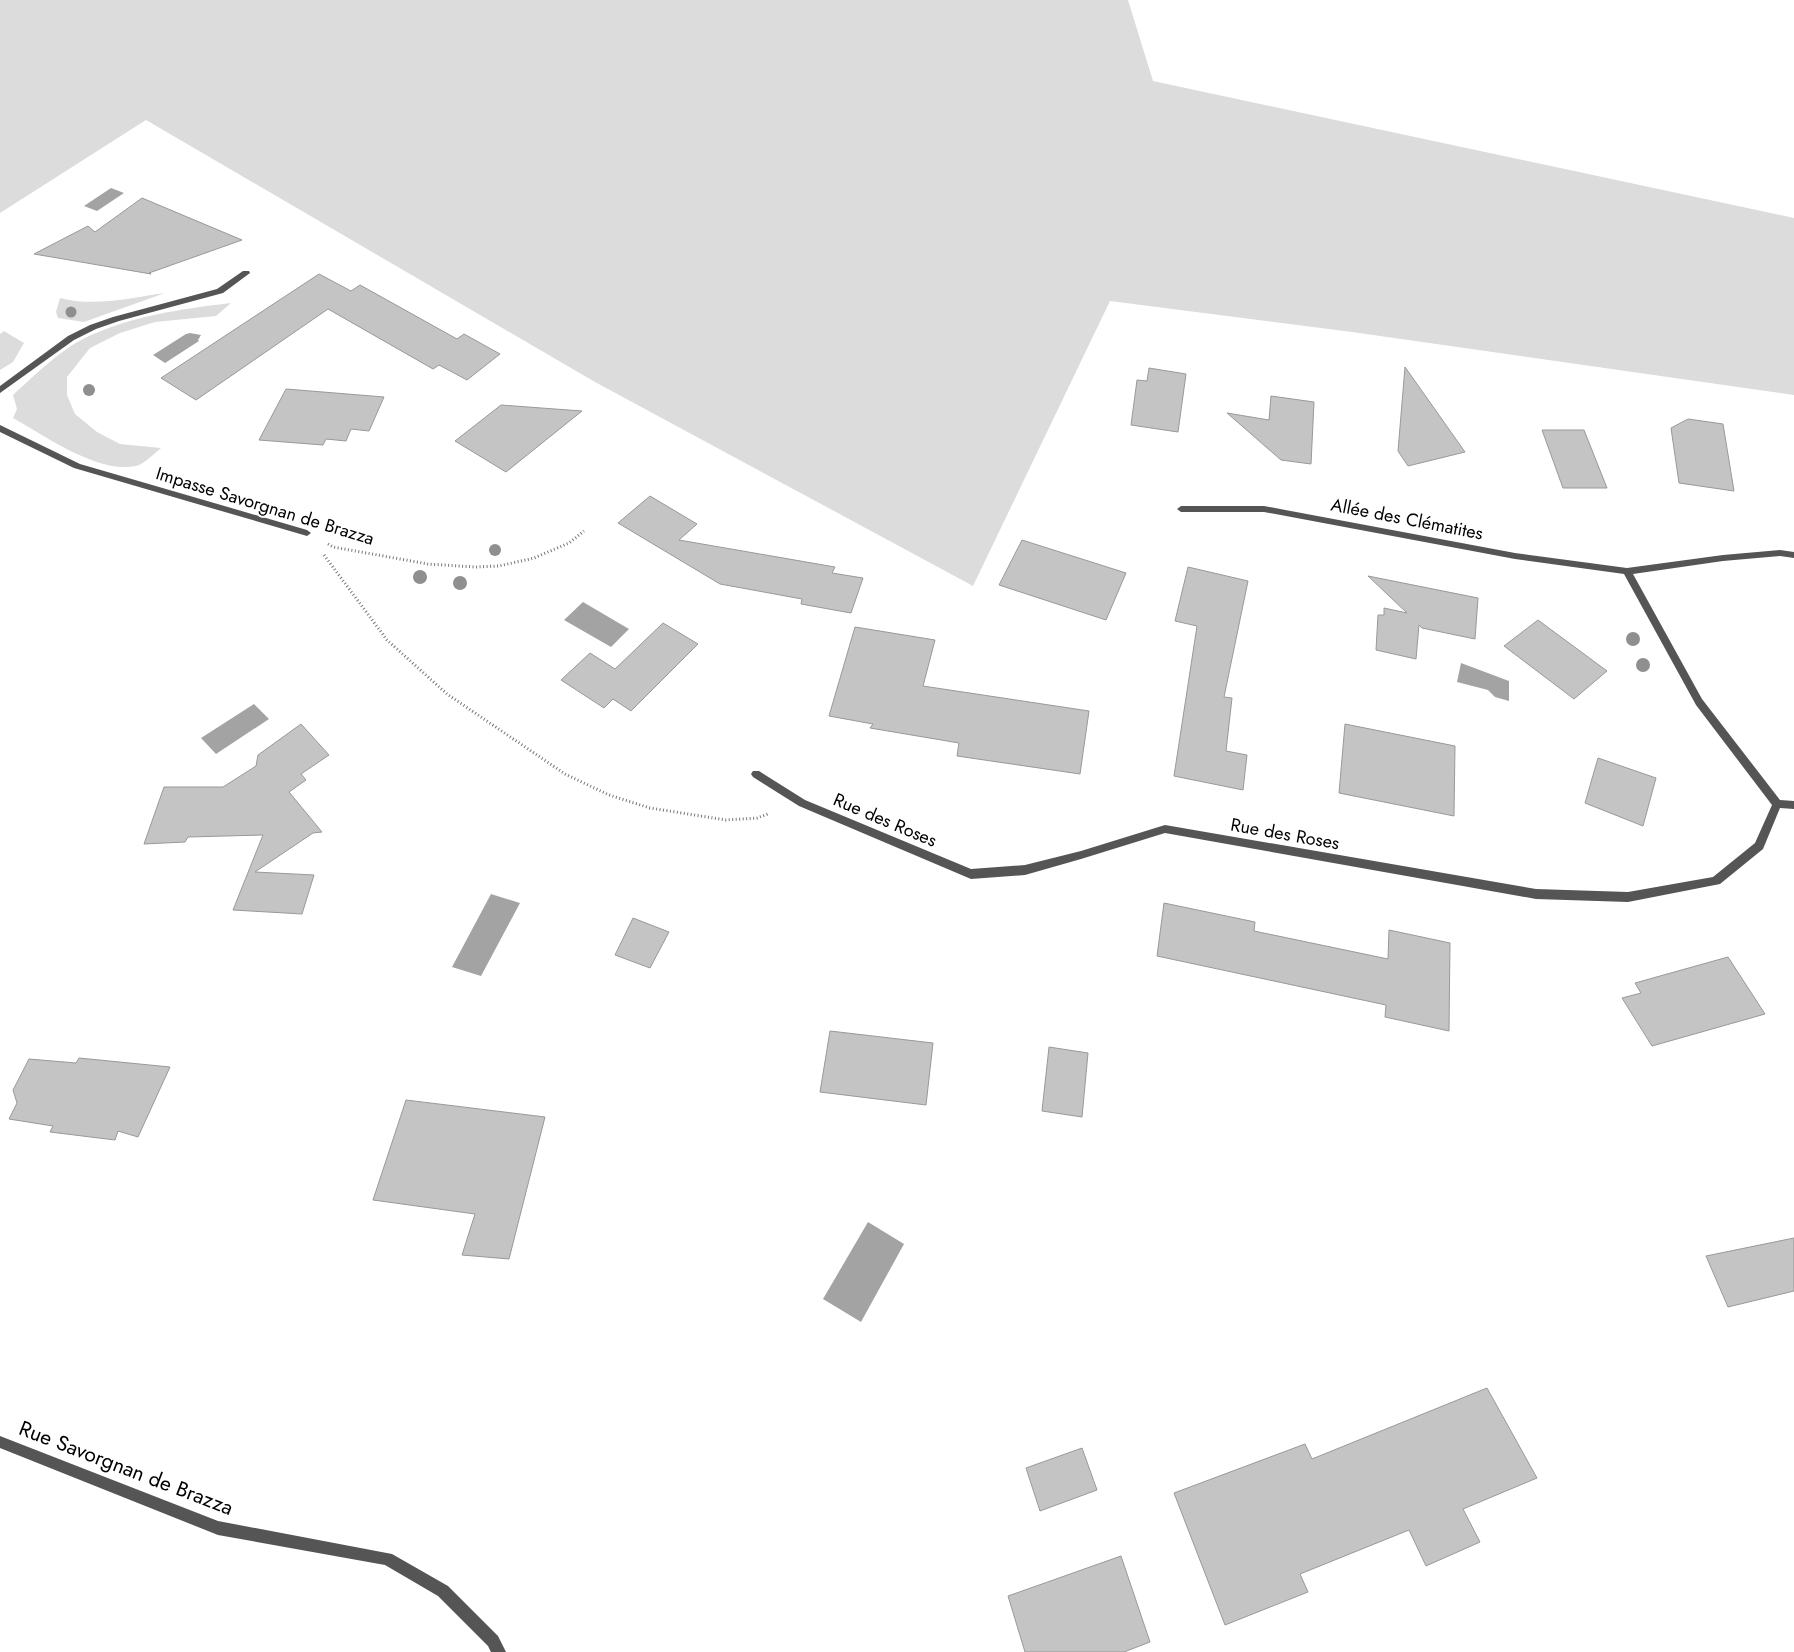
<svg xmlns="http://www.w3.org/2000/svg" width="1794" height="1652" viewBox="0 0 1794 1652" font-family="Jost,sans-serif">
  <rect width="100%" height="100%" fill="#fff"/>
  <path fill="#dcdcdc" d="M0 0H1128L1153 81 1794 218V395L1352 332 1110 301 973 586 595 382 146 120 0 213Z
    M165 293 84 322 58 318 56 312 60 298C93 307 131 298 165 293Z
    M231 303 216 316 155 322 120 333 90 348 67 377V395L75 414 97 432 120 444 161 448C154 454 144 464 136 466 98 474 45 436 13 418L17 409 13 395C34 376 60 350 85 338 131 316 181 309 231 303Z
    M4 331 24 343 13 362 0 370V334Z"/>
  <path fill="#a3a3a3" d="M111 188 124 193 97 211 84 206Z
    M190 333 201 335 198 340 199 341 165 363 153 355 186 334Z
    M583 602 629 629 611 647 564 620Z
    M1461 663 1509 681V701L1495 697 1488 690 1457 682Z
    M254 704 269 719 216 754 201 738Z
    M491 894 520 903 481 976 452 967Z
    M868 1222 904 1244 861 1322 823 1299Z"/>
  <path fill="#c4c4c4" stroke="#999" d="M142 198 242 240 149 273 151 274 34 254 88 226 95 232Z
    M319 274 351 291 360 285 457 339 464 334 500 354 467 380 439 365 433 369 328 309 196 400 161 378Z
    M1405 367 1465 452 1408 466 1398 451Z
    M1149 368 1186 374 1178 432 1131 425 1137 380 1147 381Z
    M286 389 384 397 369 431 351 429 346 441 326 439 323 445 259 440Z
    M1271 396 1314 402 1311 464 1281 460 1227 413 1269 420Z
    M501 405 582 411 506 472 455 441Z
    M1688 419 1723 424 1734 491 1679 483 1671 428Z
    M1542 430H1584L1607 488H1563Z
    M650 496 697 524 679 540 835 567 832 573 863 578 851 613 801 604 802 599 720 584 618 523Z
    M1022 540 1126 573 1106 620 999 585Z
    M1188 567 1248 581 1224 697 1232 698 1226 751 1247 755 1243 790 1174 776 1197 626 1175 621Z
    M1368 576 1478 598 1475 639 1422 628 1419 625 1416 659 1376 650 1378 615H1384V608L1407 613Z
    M1538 620 1607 671 1574 699 1504 646Z
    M663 623 698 644 631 711 613 699 604 708 561 680 590 653 615 669Z
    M855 627 935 640 923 686 1089 711 1080 774 957 756 959 743 870 728 873 724 829 716Z
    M301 724 329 755 301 774 306 780 289 792 322 832 313 833 255 872 314 875 302 914 233 910 263 835 188 837 185 842 144 844 164 787H223L256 766 258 755Z
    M1345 724 1455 746 1454 816 1339 793Z
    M1598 758 1656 778 1643 826 1585 803Z
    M1164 903 1255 922 1254 931 1388 959 1389 930 1450 943 1449 1031 1385 1017 1386 1005 1157 956Z
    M633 918 669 932 650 968 615 955Z
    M1728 957 1765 1014 1652 1046 1622 998 1641 993 1635 983Z
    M830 1031 933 1043 926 1105 820 1092Z
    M1049 1047 1088 1053 1082 1117 1042 1111Z
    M79 1058 170 1067 138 1137 118 1131 115 1140 50 1132 53 1126 9 1119 17 1103 13 1090 29 1059 76 1063Z
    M406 1100 545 1117 509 1259 462 1255 475 1214 373 1200Z
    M1794 1238V1291L1728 1307 1706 1256Z
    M1487 1388 1537 1478 1463 1509 1480 1542 1426 1566 1409 1530 1300 1574 1308 1592 1225 1625 1174 1493 1305 1444 1312 1459Z
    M1082 1448 1097 1490 1040 1511 1026 1468Z
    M1121 1556 1150 1642 1124 1652H1025L1008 1596Z"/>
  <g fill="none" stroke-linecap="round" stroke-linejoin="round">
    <path stroke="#777" stroke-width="3" stroke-dasharray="1 2.5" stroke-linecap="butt" d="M328 544 333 547 428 564 475 567 499 566 534 558 569 543 584 531
      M324 555 387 640 447 694 565 774 609 795 650 808 726 820 757 818 768 814"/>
    <path fill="#555" fill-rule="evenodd" d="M243 271H249L250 273 223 293 119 321 96 329 74 340 0 393V386L68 336 90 325 113 317 217 289Z
      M0 425 80 464 307 530 311 533 307 536 74 468 0 432Z
      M1181 506H1264L1515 553 1627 568 1723 555 1780 550 1794 552V558L1780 556 1723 561 1633 574 1702 699 1780 800 1794 801V809L1780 808 1763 849 1720 884 1628 902 1536 899 1165 833 1081 859 1025 875 971 879 799 806 753 777 751 774 753 771H759L805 800 971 869 1025 865 1081 851 1165 825 1536 889 1628 892 1713 877 1755 843 1772 805 1696 705 1624 574 1515 559 1264 512H1181L1177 509Z
      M0 1436 218 1521 392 1554 448 1586 498 1636 506 1652H491L488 1646 438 1596 385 1565 218 1535 0 1448Z"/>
  </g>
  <g fill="#8f8f8f">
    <circle cx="71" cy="312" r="5.5"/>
    <circle cx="89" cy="390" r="6"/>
    <circle cx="495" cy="550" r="6"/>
    <circle cx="420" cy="577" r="7"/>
    <circle cx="460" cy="583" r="7"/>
    <circle cx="1633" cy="639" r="7"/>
    <circle cx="1643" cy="665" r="7"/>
  </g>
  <g text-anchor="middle" stroke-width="4" stroke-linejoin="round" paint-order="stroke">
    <g font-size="18" fill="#000" stroke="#fff">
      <text transform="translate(265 506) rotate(17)" y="6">Impasse Savorgnan de Brazza</text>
      <text transform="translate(1407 519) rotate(11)" y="6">Allée des Clématites</text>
      <text transform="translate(885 820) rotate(23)" y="6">Rue des Roses</text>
      <text transform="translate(1285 834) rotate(10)" y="6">Rue des Roses</text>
    </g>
    <g font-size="21" fill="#000" stroke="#fff">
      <text transform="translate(126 1468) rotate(21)" y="7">Rue Savorgnan de Brazza</text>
    </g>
  </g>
</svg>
